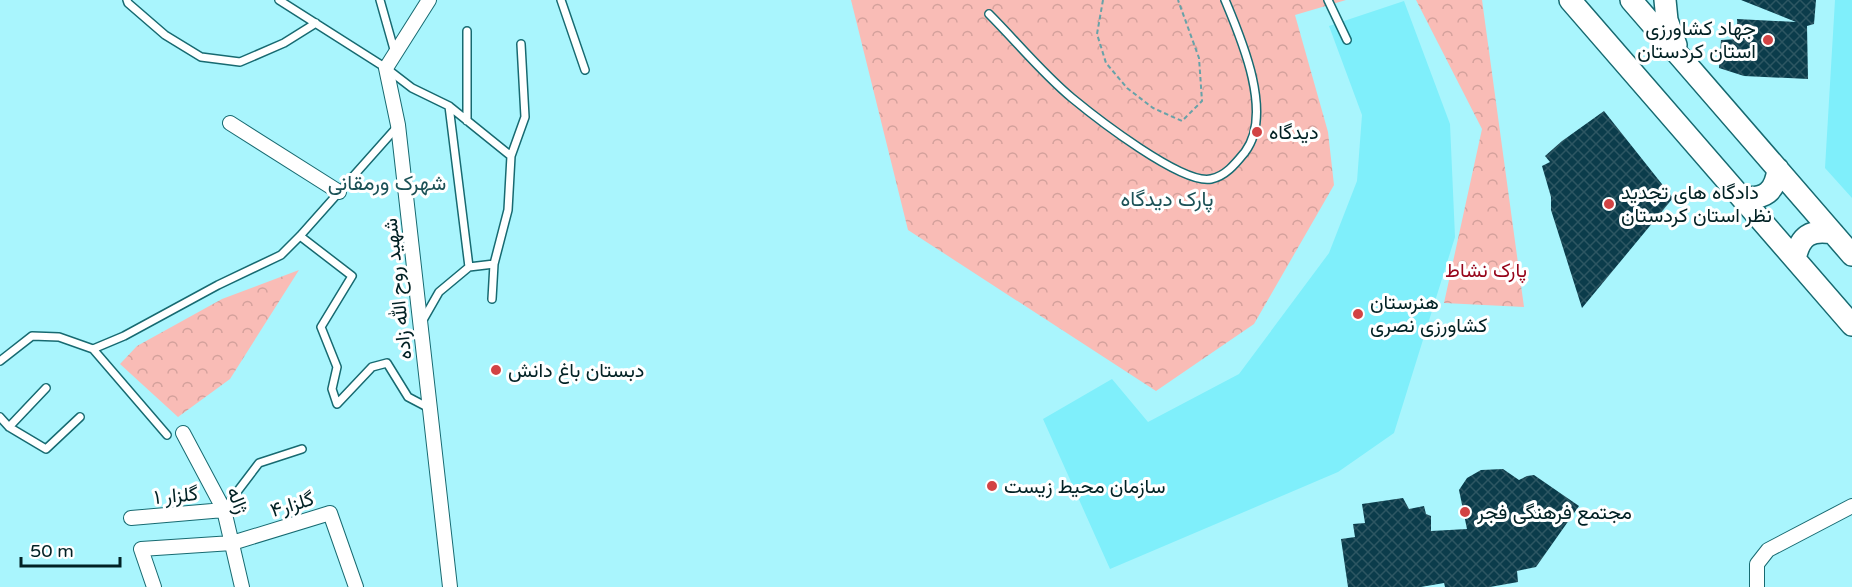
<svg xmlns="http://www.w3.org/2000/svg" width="1852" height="587" viewBox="0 0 1852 587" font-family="'Varela Round',Vazirmatn,sans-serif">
  <defs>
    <pattern id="park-crowns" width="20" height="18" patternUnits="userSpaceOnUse" patternTransform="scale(1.5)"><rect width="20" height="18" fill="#f9bcb6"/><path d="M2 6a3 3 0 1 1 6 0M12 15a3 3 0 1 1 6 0" fill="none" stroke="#d4a19c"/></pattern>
    <pattern id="building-cross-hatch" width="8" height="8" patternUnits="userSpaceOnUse" patternTransform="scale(1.5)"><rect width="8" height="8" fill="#0b3c4b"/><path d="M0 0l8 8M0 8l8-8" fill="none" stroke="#2d5662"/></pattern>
  </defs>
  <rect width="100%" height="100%" fill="#a9f5fd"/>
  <path fill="#7feffb" d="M1835 0H1852V198L1825 168Z
    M1404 1 1450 124 1455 237 1394 433 1338 472 1110 569 1043 419 1112 379 1148 422 1239 374 1329 253 1357 181 1362 115 1329 26Z"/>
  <path fill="url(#park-crowns)" d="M851 0H1346L1295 15 1328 132 1334 185 1254 324 1156 391 908 230Z
    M1416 0H1482L1524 307 1444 303 1482 129Z
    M299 270 230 379 178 417 120 364 137 346 222 299Z"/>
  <path fill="url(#building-cross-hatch)" d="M1741 0H1816L1814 24 1807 26 1808 79 1744 76 1719 68 1721 40 1738 39 1737 19 1796 22Z
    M1604 111 1673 198 1582 308 1551 210V197L1542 166 1550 162 1545 156 1562 141Z
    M1503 469 1519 480 1527 476 1534 475 1579 506 1536 567 1517 571 1518 582 1490 587H1445L1444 583 1421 587H1348L1341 539 1355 537 1353 524 1365 523 1362 504 1403 498 1409 509 1424 506 1426 514 1431 516V531L1467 529 1459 490 1467 478 1481 470Z"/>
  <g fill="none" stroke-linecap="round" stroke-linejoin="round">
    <defs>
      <path id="service" d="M127 0 128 3 165 35 201 57 240 62 284 43 316 23
        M279 0 386 68 412 88 449 106 511 156
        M380 0 395 53
        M561 0 585 70
        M1328 0 1347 40
        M989 14C1016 41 1042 73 1072 98 1095 117 1182 185 1211 179 1226 176 1236 163 1245 152 1274 114 1241 38 1225 0
        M467 31V121
        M449 106 469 267
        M300 236 352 276 321 327 337 367 332 389 337 404 372 367 387 363 408 397 429 408
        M492 299 494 264 508 210 511 156 525 117 521 44
        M423 320 439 292 469 267 494 264
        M93 349 167 435
        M0 361 32 336 59 337 93 349 124 336 218 285 281 255 300 236 397 127
        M0 417 9 427 46 449 80 417
        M9 427 46 388
        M224 509 259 463 302 449"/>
      <path id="minor" d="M429 0 386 68 398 125 450 587
        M230 123 339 192
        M183 433 224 510 242 587
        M131 518 224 510
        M154 587 141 549 232 543 330 513 356 587
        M1757 587V564L1768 550 1852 506"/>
      <path id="primary" d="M1570 0 1852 325
        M1631 0 1852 255
        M1665 0 1667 20 1676 45
        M1742 197C1765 200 1775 192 1778 169
        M1795 259C1800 236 1810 229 1833 233"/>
    </defs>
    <use href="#service" stroke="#176a71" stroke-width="10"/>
    <use href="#minor" stroke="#176a71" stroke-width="16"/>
    <use href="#primary" stroke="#176a71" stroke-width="24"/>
    <path stroke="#67a2a8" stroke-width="2" stroke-dasharray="4.5 3" stroke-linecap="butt" d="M1103 0 1097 34 1106 63 1127 88 1153 108 1182 121 1202 101 1199 58 1178 0"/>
    <use href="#service" stroke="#fff" stroke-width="7"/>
    <use href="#minor" stroke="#fff" stroke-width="14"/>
    <use href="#primary" stroke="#fff" stroke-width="21"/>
  </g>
  <g fill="#d24344" stroke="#fff" stroke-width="2">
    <circle cx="1768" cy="40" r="6"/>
    <circle cx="1257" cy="132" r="6"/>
    <circle cx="1609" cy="204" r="6"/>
    <circle cx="1358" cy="314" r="6"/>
    <circle cx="496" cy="370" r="6"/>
    <circle cx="992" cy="486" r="6"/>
    <circle cx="1465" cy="512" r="6"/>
  </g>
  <g text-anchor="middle" stroke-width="6" stroke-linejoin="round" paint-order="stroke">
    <g font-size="20" fill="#012124" stroke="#fff" text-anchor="start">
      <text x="1756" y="35" text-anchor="end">جهاد کشاورزی<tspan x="1756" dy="23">استان کردستان</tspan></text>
      <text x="1269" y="139">دیدگاه</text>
      <text x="1621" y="199">دادگاه های تجدید<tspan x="1621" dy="23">نظر استان کردستان</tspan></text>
      <text x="1370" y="309">هنرستان<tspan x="1370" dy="23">کشاورزی نصری</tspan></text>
      <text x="508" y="377">دبستان باغ دانش</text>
      <text x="1004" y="493">سازمان محیط زیست</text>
      <text x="1477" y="519">مجتمع فرهنگی فجر</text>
    </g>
    <g font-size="20" fill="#97051a" stroke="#fff">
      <text x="1486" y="277">پارک نشاط</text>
    </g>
    <g font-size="20" fill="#012124" stroke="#fff">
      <text transform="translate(397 289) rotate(-96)" y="7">شهید روح الله زاده</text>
      <text transform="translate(176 495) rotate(-5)" y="7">گلزار ۱</text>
      <text transform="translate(238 500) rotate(68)" y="7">ژاله</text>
      <text transform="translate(292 504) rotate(-17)" y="7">گلزار۴</text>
    </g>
    <g font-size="21" fill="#1b5156" stroke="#fff">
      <text x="387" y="190">شهرک ورمقانی</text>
      <text x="1167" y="206">پارک دیدگاه</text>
    </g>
  </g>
  <path d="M21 557v9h99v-9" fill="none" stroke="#012124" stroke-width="3"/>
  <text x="30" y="557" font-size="18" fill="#012124" stroke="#ffffff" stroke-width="4.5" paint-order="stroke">50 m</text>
</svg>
